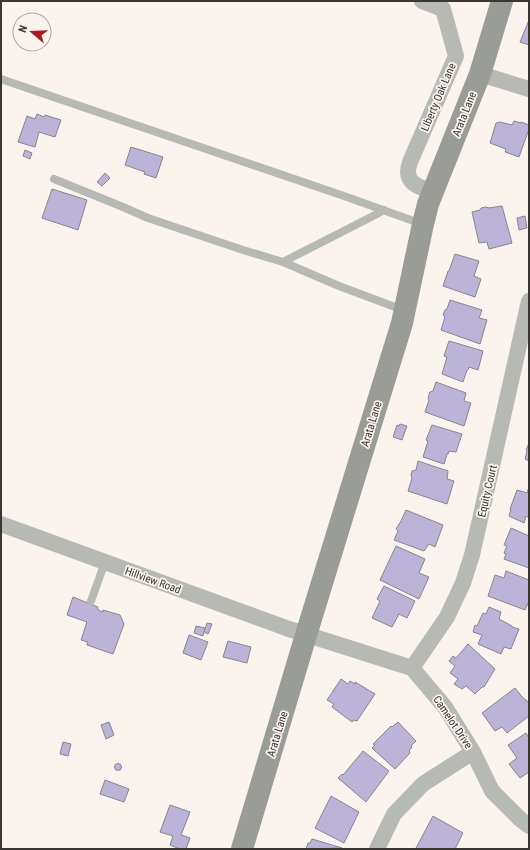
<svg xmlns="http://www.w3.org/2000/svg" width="530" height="850" viewBox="0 0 530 850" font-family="'Roboto Condensed',sans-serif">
  <rect width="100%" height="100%" fill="#fbf3ed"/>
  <path fill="#bbb4d8" stroke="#87868d" d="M529 20V45L520 42Z
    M37 114 44 117 45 115 61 120 55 137 39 132 35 147 18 142 27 116 35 119Z
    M514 121 521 123V122L529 125V129L519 157 505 152 506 149 490 143 496 123 500 122 512 125Z
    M131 147 163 157 156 178 144 174 145 172 125 165Z
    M25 150 32 153 30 159 23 156Z
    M105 173 110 178 102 186 97 182Z
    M52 189 87 200 78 230 42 218Z
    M502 206 512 243 489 249 487 242 479 243 472 212 480 210 481 208 486 207 489 208Z
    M525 216 527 228 519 230 517 218Z
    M455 254 479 261 474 276 481 279 475 297 443 286 448 271H449Z
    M450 300 482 310 479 318 487 320 480 344 441 330 445 317 443 315 445 310 447 309Z
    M449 341 483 351 478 370 469 367 468 370H467L463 382 442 374 447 357 444 356Z
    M436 382 466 393 464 401 471 403 464 426 425 412 429 400 428 398 430 392 433 391Z
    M400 424 407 426 402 440 393 437 397 425 399 426Z
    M432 425 462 434 456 452 449 451 448 454H447L444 464 423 457 428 441 426 440Z
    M529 443V461L525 459 527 451 526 450Z
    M418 461 448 471 447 479 454 481 447 504 408 491 412 478 411 475 412 471 416 470Z
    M529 487V518L526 516 524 523 509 516 511 509H510L517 490 527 493Z
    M406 510 443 525 435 547 429 544 424 551 394 540 398 531 396 529 399 524 400 523Z
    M511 528 529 536V568L504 559 506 554 504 553 507 546 504 545Z
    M396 546 425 559 419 573 429 577 419 599 380 580Z
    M506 571 529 580V601L525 610 488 596 495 575 504 578Z
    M384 586 415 601 407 618 399 614 392 627 372 618 380 601 377 599Z
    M73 597 98 607V610L103 612V610L120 615 124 624 113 654 87 645 88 642 81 640 87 622 67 615Z
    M489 607 501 612 499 619 512 626V627L519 629 511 649 504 647 501 654 478 644 482 635 473 632 475 625 477 626 483 613 486 614Z
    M207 623 212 624 208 634 204 632Z
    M196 626 205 628 203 636 194 633Z
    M189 635 208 642 201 660 183 653Z
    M228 641 251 647 247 663 223 657Z
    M468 644 495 669 484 687H482L475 694 466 686 462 689 454 684 458 679 450 673 455 666 449 661 453 656 456 658Z
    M341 679 348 684 350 681 355 684V682L375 694 357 721 354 720 352 722 332 707 334 704 327 700Z
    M515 688 524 699 526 700 529 703V716L507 733 502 727 495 731 482 713Z
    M109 722 114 735 106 739 101 725Z
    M398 722 416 741 411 746 412 747 409 751 410 753 395 769 372 748 375 745 373 744 391 726 392 727Z
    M526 733 529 738V772L520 778 509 764 517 758 508 745Z
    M63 742 71 744 68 756 60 754Z
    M363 751 389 771 366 802 338 778 342 774 343 775Z
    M114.5 767a3.5 3.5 0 1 1 7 0a3.5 3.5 0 1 1-7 0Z
    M105 780 129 789 124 802 100 794Z
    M331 796 359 812 344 843 315 828Z
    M170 805 190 812 181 835 190 838 186 849H180L170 845 173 836 160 832Z
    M433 816 463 833 455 849H417L416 848Z
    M312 839 342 848 306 849 308 843H310Z"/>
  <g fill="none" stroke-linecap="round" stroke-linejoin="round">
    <path stroke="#b7b9b5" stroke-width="8" d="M1 79 344 196 422 224
      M54 179 123 207 148 218 243 250 283 262 339 286 403 310
      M283 262 375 215 384 210
      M91 601 105 562"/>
    <path stroke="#b7b9b5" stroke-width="16" d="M422 1 443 9 456 56 410 162C409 165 408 169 408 172 408 185 423 188 433 192
      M480 74 529 89
      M1 524 289 629 412 668 445 707 473 752 492 791 520 819 529 826
      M412 668 447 617 463 583 472 555 529 301
      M377 849 394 814 423 784 473 752"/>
    <path stroke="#999c97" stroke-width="22" d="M242 849 306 635 402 323 423 224 428 204 480 74 502 1"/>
  </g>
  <g text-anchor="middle" stroke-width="3.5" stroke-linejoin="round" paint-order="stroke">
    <g font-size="11" fill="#393633" stroke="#fbf3ed">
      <text transform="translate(438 97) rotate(-67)" y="4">LIberty Oak Lane</text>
      <text transform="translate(464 114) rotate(-68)" y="4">Arata Lane</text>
      <text transform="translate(371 424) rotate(-73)" y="4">Arata Lane</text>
      <text transform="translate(487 491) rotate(-77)" y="4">Equity Court</text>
      <text transform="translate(153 580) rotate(20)" y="4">Hillview Road</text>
      <text transform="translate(453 722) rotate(56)" y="4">Camelot Drive</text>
      <text transform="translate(277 734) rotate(-73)" y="4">Arata Lane</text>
    </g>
  </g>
  <rect width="530" height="850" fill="none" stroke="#393633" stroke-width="4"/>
  <g transform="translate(32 32) rotate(289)"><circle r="19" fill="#fbf3ed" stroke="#ada7a3"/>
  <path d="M0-3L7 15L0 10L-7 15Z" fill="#ab1725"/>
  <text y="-6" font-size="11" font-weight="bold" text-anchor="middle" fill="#393633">N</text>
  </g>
</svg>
